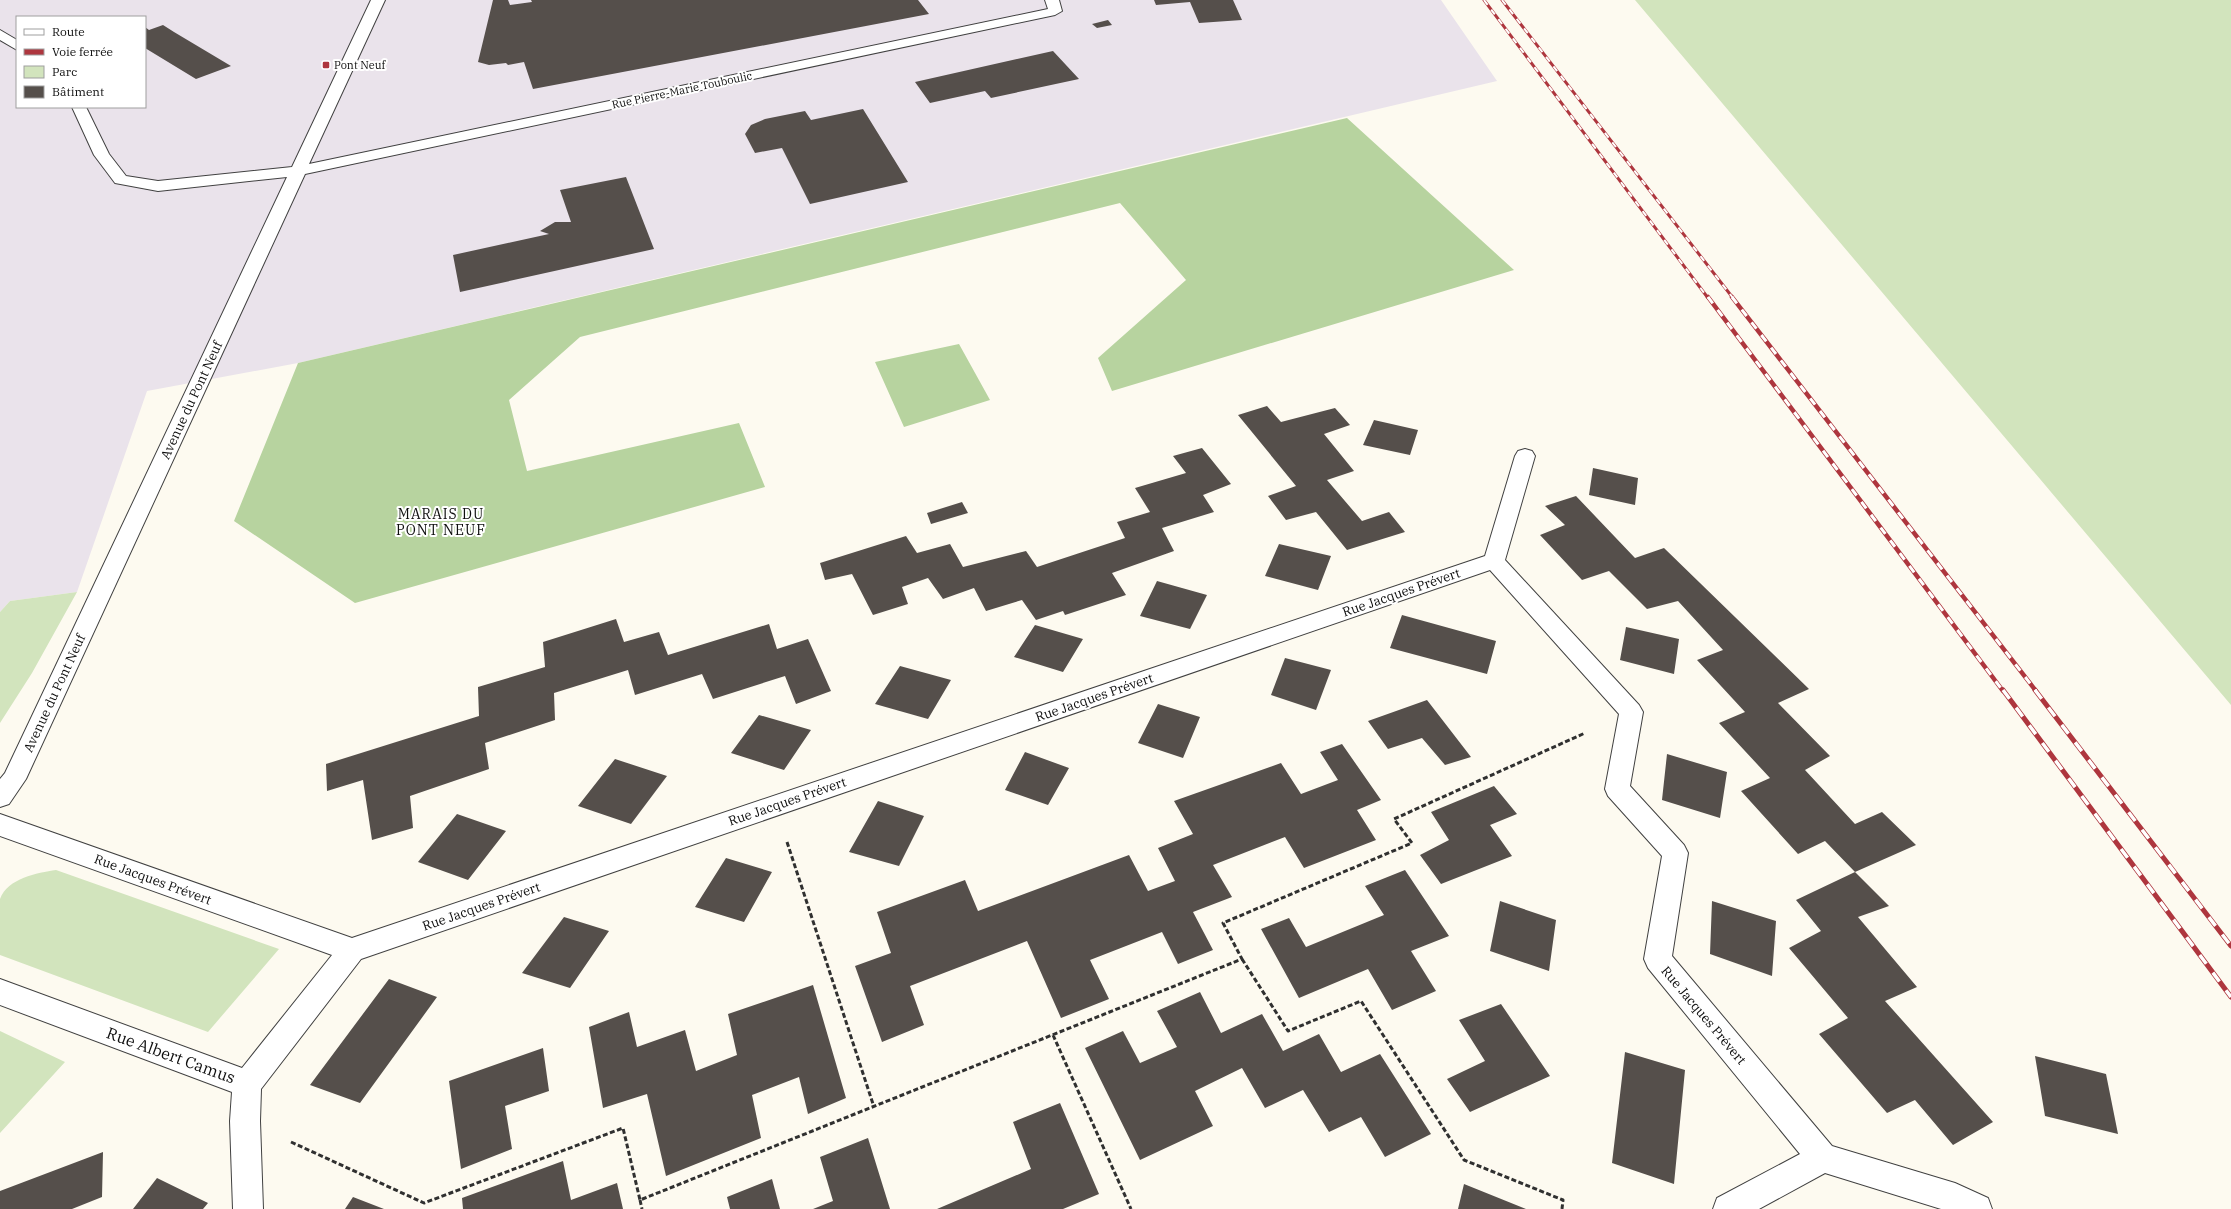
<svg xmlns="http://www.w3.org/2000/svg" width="2231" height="1209" viewBox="0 0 2231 1209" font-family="'IBM Plex Serif',serif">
  <rect width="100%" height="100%" fill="#fdfaf0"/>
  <path fill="#eae3eb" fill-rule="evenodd" d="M0 0H1441L1497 81 298 363 147 391 77 592 10 601 0 612ZM17 17H145V107H17Z"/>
  <path fill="#d2e4bd" d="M1635 0H2231V705Z
    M77 592 32 673 0 723V612L10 601Z
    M56 870 279 949 208 1032 0 955C0 944 0 908 0 899 8 878 37 873 56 870Z
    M0 1031 65 1062 0 1133Z"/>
  <path fill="#b7d39f" d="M1347 118 1514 270 1112 391 1098 358 1186 280 1120 203 580 337 509 400 527 471 739 423 765 487 355 603 234 521 298 363Z
    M959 344 990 400 904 427 875 362Z"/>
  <path fill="#554f4b" d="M493 0H508L510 5 532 2 531 0H918L929 14 533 89 524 62 508 65 506 63 489 65 478 62Z
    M1154 0H1233L1242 20 1199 23 1190 2 1156 5Z
    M1108 20 1112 25 1097 28 1092 24Z
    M163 25 174 32 231 66 196 79 145 48V27L149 30Z
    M1053 51 1079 79 991 98 985 91 930 103 915 82Z
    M863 109 908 182 810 204 782 148 755 153 745 134 751 125 765 119 805 111 811 120Z
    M626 177 654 249 460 292 453 255 549 234 540 231 555 222H571L560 190Z
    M1267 406 1281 422 1335 408 1350 425 1324 434 1354 471 1327 480 1362 521 1389 512 1405 532 1347 550 1316 512 1286 520 1268 496 1296 486 1238 415Z
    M1374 420 1418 430 1410 455 1363 445Z
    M1202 448 1231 484 1203 495 1214 512 1162 528 1174 551 1112 573 1126 595 1065 615 1063 611 1036 620 1022 600 986 611 974 588 943 599 928 578 902 587 908 604 873 615 852 574 825 580 820 563 906 536 917 553 950 544 963 567 1026 551 1037 567 1125 538 1117 522 1150 512 1135 488 1186 473 1173 456Z
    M1593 468 1638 478 1635 505 1589 495Z
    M1576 496 1635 558 1664 548 1809 689 1778 703 1830 756 1805 770 1855 824 1882 812 1916 845 1855 872 1889 906 1858 917 1917 987 1885 1001 1993 1122 1953 1145 1915 1100 1887 1113 1819 1034 1848 1018 1789 948 1821 931 1796 900 1855 872 1825 841 1798 854 1741 791 1770 778 1719 723 1745 712 1697 660 1723 650 1678 601 1647 609 1609 571 1582 580 1540 535 1565 525 1545 506Z
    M962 502 968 513 931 524 927 513Z
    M1279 544 1331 556 1318 590 1265 576Z
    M1157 581 1207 595 1190 629 1140 616Z
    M1402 615 1496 641 1487 674 1390 648Z
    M616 619 624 642 659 632 668 655 769 624 777 649 808 639 831 691 796 704 785 676 713 699 702 674 635 695 628 670 554 693 555 720 485 743 489 769 410 796 413 828 372 840 363 780 327 791 326 764 479 716 478 687 545 667 543 642Z
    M1035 625 1083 639 1063 672 1014 657Z
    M1626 627 1679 639 1674 674 1620 660Z
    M1285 658 1331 670 1316 710 1271 695Z
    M900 666 951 680 928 719 875 704Z
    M1427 700 1471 757 1445 765 1422 738 1388 749 1368 721Z
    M1158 704 1200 717 1183 758 1138 743Z
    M759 715 811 730 784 770 731 753Z
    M1342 744 1381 800 1357 810 1376 840 1304 868 1285 837 1213 865 1232 897 1193 912 1213 950 1178 964 1162 932 1090 960 1109 999 1061 1018 1027 941 910 986 924 1025 882 1042 855 966 891 953 877 912 965 880 978 911 1129 855 1148 891 1175 881 1158 848 1193 834 1174 801 1281 763 1301 794 1338 780 1320 752Z
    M1025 752 1069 768 1048 805 1005 790Z
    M1667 754 1727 772 1720 818 1662 800Z
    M615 759 667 776 631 824 578 806Z
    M1494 786 1517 814 1490 825 1512 856 1441 884 1420 855 1449 840 1431 812Z
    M878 801 924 816 899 866 849 852Z
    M457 814 506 831 468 880 418 862Z
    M726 858 772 872 744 922 695 907Z
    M1405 870 1449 936 1411 951 1436 991 1392 1010 1368 969 1299 998 1261 929 1289 918 1306 947 1384 915 1365 886Z
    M1500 901 1556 920 1549 971 1490 951Z
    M1712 901 1776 921 1772 976 1710 954Z
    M564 917 609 931 570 988 522 973Z
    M389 979 437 997 360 1103 310 1085Z
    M813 985 846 1098 808 1114 799 1077 752 1095 761 1138 666 1176 647 1094 603 1108 589 1027 629 1012 637 1047 685 1030 696 1071 737 1055 728 1014Z
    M1200 992 1221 1033 1262 1014 1283 1051 1319 1034 1341 1072 1380 1054 1431 1134 1385 1157 1361 1117 1329 1132 1303 1090 1265 1108 1242 1068 1195 1091 1213 1126 1140 1160 1085 1048 1123 1031 1140 1063 1177 1047 1157 1011Z
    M1501 1004 1550 1076 1470 1112 1447 1079 1485 1061 1459 1020Z
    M543 1048 549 1091 505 1106 512 1149 461 1169 449 1081Z
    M1625 1052 1685 1070 1674 1184 1612 1163Z
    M2035 1056 2106 1074 2118 1134 2045 1116Z
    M1060 1103 1099 1194 1063 1209H937L1031 1169 1013 1122Z
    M868 1138 890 1209H813L833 1201 820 1157Z
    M103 1152 102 1197 72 1209H0V1191Z
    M563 1161 571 1200 617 1183 623 1209H463L462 1198Z
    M157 1178 208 1203 203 1209H133Z
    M772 1179 780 1209H730L727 1197Z
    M1464 1184 1526 1209H1458Z
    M353 1197 384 1209H345Z"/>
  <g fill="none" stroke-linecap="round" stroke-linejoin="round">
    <defs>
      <path id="street" d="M371 0H385L309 164 1048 9 1045 0H1059L1062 11 1055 15 305 174 26 779 9 804 0 807V779L5 773 287 177 158 191 115 183 94 155 72 107H86L109 154 126 176 158 181 292 167Z
        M0 30 17 40V50L0 40Z
        M1525 449 1532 451 1535 456 1505 560 1639 705 1643 712 1630 786 1684 845 1688 853 1672 956 1832 1146 1955 1183 1988 1198 1992 1209H1941L1825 1173 1759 1209H1713L1717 1198 1800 1154 1648 968 1644 959 1662 856 1608 796 1605 789 1619 714 1490 570 361 959 261 1089 260 1121 263 1209H233L230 1121 232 1092 0 1005V979L242 1068 332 955 0 836V814L352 938 1485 556 1515 456 1518 451Z"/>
    </defs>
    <use href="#street" stroke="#414141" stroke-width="2"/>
    <path stroke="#303030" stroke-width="3" stroke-dasharray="5 2.5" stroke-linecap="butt" d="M787 842 874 1107
      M1242 959 1288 1031 1361 1001 1464 1160 1563 1200 1562 1209
      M1053 1035 1131 1209
      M291 1142 424 1203 623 1128 640 1200 1242 959 1223 923 1412 843 1394 819 1585 733
      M640 1200 642 1209"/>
    <use href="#street" fill="#fff" fill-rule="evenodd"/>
    <defs>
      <path id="rail-far2" d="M1484 0 1708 298
        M1502 0 1733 298"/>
      <path id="rail-far1" d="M1708 297 2003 691
        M1732 297 2036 691"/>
      <path id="rail" d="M2003 690 2231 997
        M2035 690 2231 946"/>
    </defs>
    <use href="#rail-far2" stroke="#ae363e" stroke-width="3"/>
    <use href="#rail-far1" stroke="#ae363e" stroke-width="4.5"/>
    <use href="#rail" stroke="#ae363e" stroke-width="5"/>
    <use href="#rail-far2" stroke="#fff" stroke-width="2" stroke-dasharray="6" stroke-linecap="butt"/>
    <use href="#rail-far1" stroke="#fff" stroke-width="3" stroke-dasharray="8" stroke-linecap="butt"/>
    <use href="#rail" stroke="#fff" stroke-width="3.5" stroke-dasharray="11" stroke-linecap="butt"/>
  </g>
  <rect fill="#ae363e" stroke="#fff" stroke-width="1.5" x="322" y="61" width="8" height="8" rx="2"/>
  <g text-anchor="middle" stroke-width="4" stroke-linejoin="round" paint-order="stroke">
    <g font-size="11" fill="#0e0e0e" stroke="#fff" text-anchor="start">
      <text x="334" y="69">Pont Neuf</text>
    </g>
    <g font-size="11" fill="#0e0e0e" stroke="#fff">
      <text transform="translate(682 90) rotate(-12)" y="4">Rue Pierre-Marie Touboulic</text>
    </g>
    <g font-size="13" fill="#0e0e0e" stroke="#fff">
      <text transform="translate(191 400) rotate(-65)" y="5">Avenue du Pont Neuf</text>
      <text transform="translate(1401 592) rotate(-19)" y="5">Rue Jacques Prévert</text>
      <text transform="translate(54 693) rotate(-65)" y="5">Avenue du Pont Neuf</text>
      <text transform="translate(1094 697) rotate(-19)" y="5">Rue Jacques Prévert</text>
      <text transform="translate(787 801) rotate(-19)" y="5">Rue Jacques Prévert</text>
      <text transform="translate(153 879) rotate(20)" y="5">Rue Jacques Prévert</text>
      <text transform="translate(481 906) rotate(-19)" y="5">Rue Jacques Prévert</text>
      <text transform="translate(1704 1015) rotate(50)" y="5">Rue Jacques Prévert</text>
    </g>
    <g font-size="14" letter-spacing="1" fill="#0e0e0e" stroke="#fff">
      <text x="441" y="519">MARAIS DU<tspan x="441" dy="16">PONT NEUF</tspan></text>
    </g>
    <g font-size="16" fill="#0e0e0e" stroke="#fff">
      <text transform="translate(171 1055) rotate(20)" y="6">Rue Albert Camus</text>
    </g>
  </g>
  <rect x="16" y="16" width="130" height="92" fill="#ffffff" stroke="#9f9f9f"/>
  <rect x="24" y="29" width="20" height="6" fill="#ffffff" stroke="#9f9f9f"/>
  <text x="52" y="36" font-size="12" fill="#0e0e0e">Route</text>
  <rect x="24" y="49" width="20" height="6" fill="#ae363e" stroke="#9f9f9f"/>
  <text x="52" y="56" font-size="12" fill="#0e0e0e">Voie ferrée</text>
  <rect x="24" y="66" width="20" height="12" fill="#d2e4bd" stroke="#9f9f9f"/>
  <text x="52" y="76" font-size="12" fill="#0e0e0e">Parc</text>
  <rect x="24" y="86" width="20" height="12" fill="#554f4b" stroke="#9f9f9f"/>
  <text x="52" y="96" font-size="12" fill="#0e0e0e">Bâtiment</text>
</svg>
